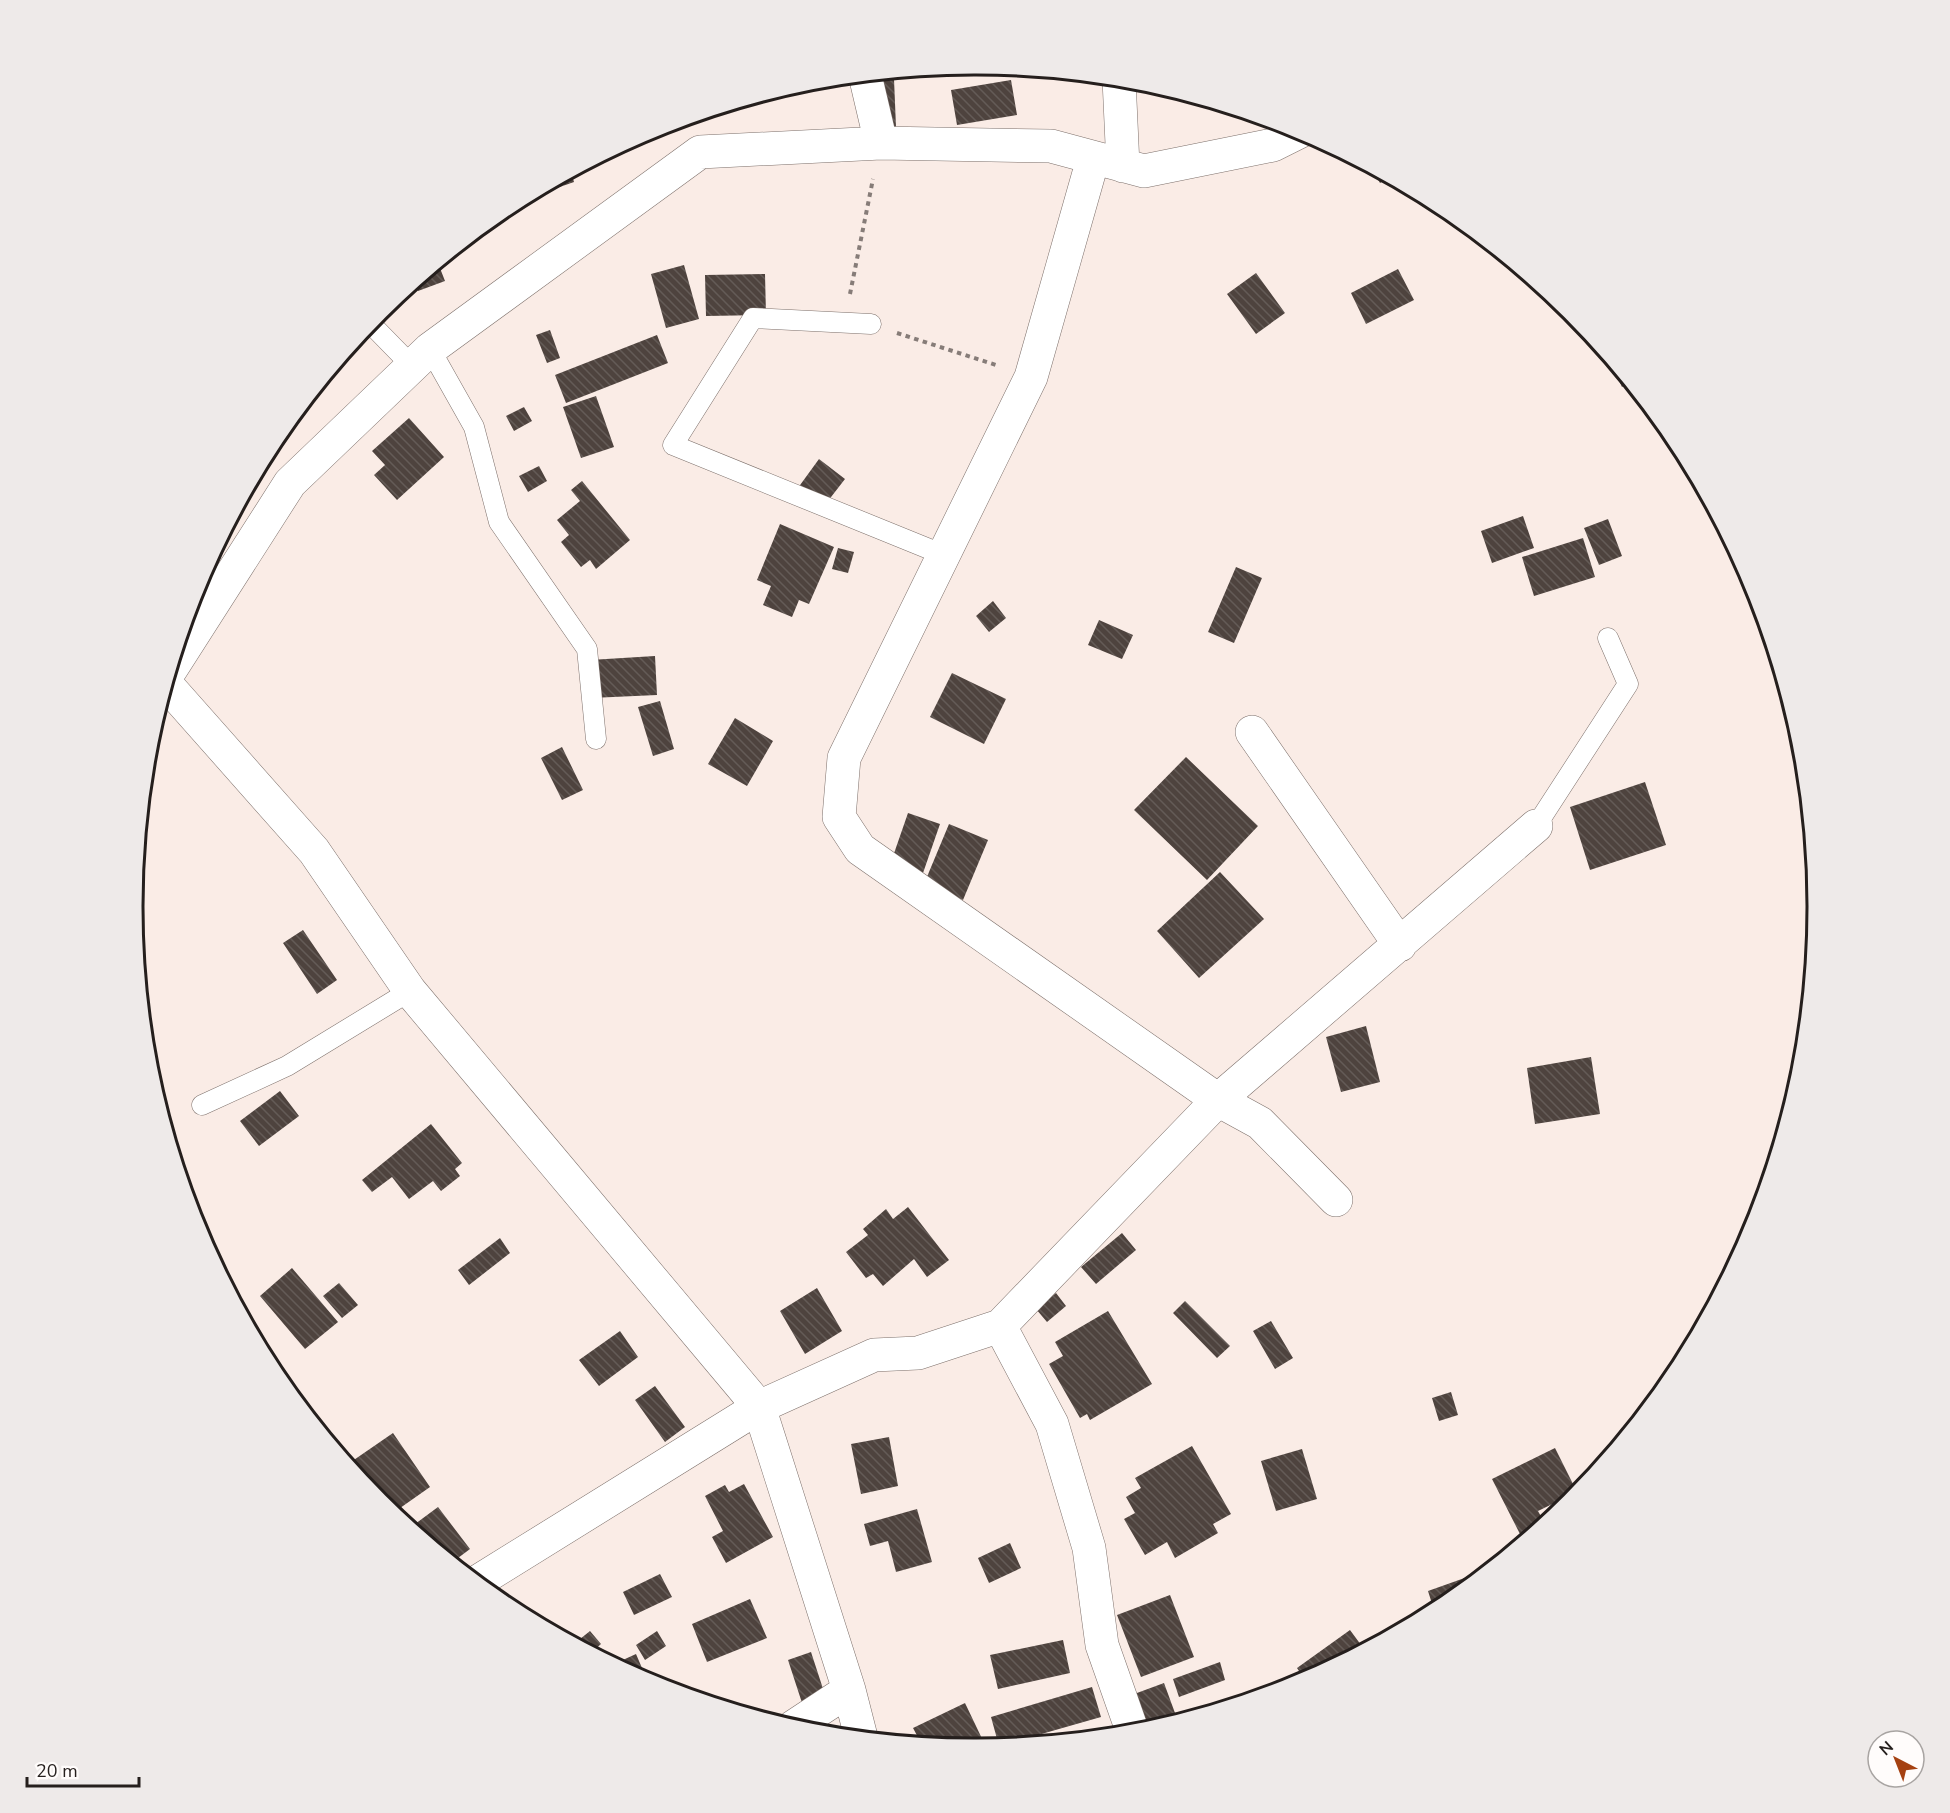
<svg xmlns="http://www.w3.org/2000/svg" width="1950" height="1813" font-family="'Nunito Sans',sans-serif">
<style>
.building{fill:url(#building-back-hatch)}
.lines{fill:none;stroke-linecap:round;stroke-linejoin:round}
.lane-casing{stroke:#7d706b;stroke-width:21}
.street-casing{stroke:#7d706b;stroke-width:34}
.path{stroke:#867c78;stroke-width:4;stroke-dasharray:4.5 4.5;stroke-linecap:butt}
.lane{stroke:#fff;stroke-width:20}
.street{stroke:#fff;stroke-width:33}
.rim{fill:none;stroke:#251f1d;stroke-width:3}
</style>
<defs>
<pattern id="building-back-hatch" width="6" height="6" patternUnits="userSpaceOnUse" patternTransform="scale(1.5)"><rect width="6" height="6" fill="#4e433e"/><path d="M-1 5l2 2M0 0l6 6M5-1l2 2" fill="none" stroke="#645b57"/></pattern>
</defs>
<rect width="100%" height="100%" fill="#faece6"/>
<path class="building" d="M894,79L896,127H868L866,81Z
M1011,80L1017,115L957,125L951,90Z
M675,122L677,130L637,138L653,128Z
M1372,169L1386,176L1389,178L1380,183Z
M571,172L574,182L554,189L552,183Z
M438,263L445,281L418,291L415,282Z
M684,265L699,319L666,328L651,274Z
M1398,269L1414,300L1366,324L1351,293Z
M1256,273L1285,313L1256,334L1227,294Z
M765,274L766,315L706,316L705,275Z
M550,330L560,358L547,363L536,335Z
M657,335L668,363L566,403L555,375Z
M1608,357L1629,383L1622,387Z
M596,396L614,447L581,458L563,407Z
M524,407L532,421L514,431L506,416Z
M409,418L444,457L397,500L374,475L385,465L372,451Z
M819,459L845,479L821,510L795,492Z
M539,466L547,481L528,492L519,476Z
M582,481L630,540L596,569L590,560L581,567L561,542L569,535L557,520L580,501L571,490Z
M1523,516L1534,548L1492,563L1481,531Z
M1608,519L1622,556L1599,565L1584,528Z
M780,524L834,547L809,604L799,600L792,617L763,605L771,586L757,580Z
M1583,538L1595,577L1534,596L1522,557Z
M838,548L854,552L848,573L832,569Z
M1236,567L1262,578L1234,643L1208,632Z
M993,601L1006,618L989,632L976,616Z
M1099,620L1133,635L1122,659L1088,645Z
M655,656L657,695L591,698L590,660Z
M952,673L1006,699L984,744L930,717Z
M660,701L674,749L653,756L638,707Z
M735,718L773,741L747,786L708,764Z
M562,747L583,790L562,800L541,758Z
M1186,757L1258,826L1207,880L1134,810Z
M1645,782L1666,845L1590,870L1570,807Z
M908,813L940,824L923,873L891,862Z
M949,824L988,840L963,900L924,884Z
M1220,872L1264,919L1199,978L1157,931Z
M303,930L337,980L317,994L283,943Z
M1366,1026L1380,1082L1341,1092L1326,1037Z
M1591,1057L1600,1114L1535,1124L1527,1068Z
M280,1091L299,1116L259,1146L240,1121Z
M431,1124L462,1163L455,1169L460,1176L441,1191L433,1181L409,1199L392,1177L372,1192L362,1180Z
M908,1207L949,1260L927,1277L914,1259L883,1286L873,1274L866,1278L846,1252L868,1235L863,1229L886,1209L893,1219Z
M1122,1233L1136,1250L1096,1284L1081,1267Z
M500,1238L510,1253L469,1285L458,1270Z
M292,1268L338,1322L305,1349L260,1296Z
M339,1283L358,1305L342,1318L323,1296Z
M817,1288L842,1331L805,1354L780,1311Z
M1056,1293L1066,1306L1047,1322L1036,1309Z
M1185,1301L1230,1346L1217,1358L1173,1313Z
M1108,1311L1152,1384L1090,1420L1087,1414L1080,1418L1049,1364L1063,1356L1055,1342Z
M1271,1321L1293,1358L1275,1369L1253,1331Z
M620,1331L638,1357L599,1386L579,1360Z
M655,1386L685,1427L665,1442L635,1400Z
M1451,1392L1458,1415L1439,1421L1432,1398Z
M393,1433L430,1487L393,1513L379,1502L348,1464Z
M889,1437L898,1486L861,1494L851,1444Z
M1192,1446L1231,1514L1213,1524L1218,1533L1175,1558L1167,1542L1145,1555L1124,1519L1135,1513L1126,1497L1141,1488L1135,1478Z
M1555,1448L1577,1492L1538,1511L1544,1522L1520,1534L1492,1479Z
M1302,1449L1317,1499L1276,1511L1261,1461Z
M744,1484L773,1537L726,1563L712,1537L723,1531L705,1496L725,1485L729,1492Z
M438,1507L470,1549L454,1561L446,1551L442,1553L411,1527Z
M917,1509L932,1562L896,1572L888,1541L870,1546L864,1524Z
M1010,1543L1021,1568L989,1583L978,1558Z
M660,1574L672,1597L634,1615L623,1592Z
M1473,1575L1475,1580L1443,1607L1434,1610L1428,1591Z
M1170,1595L1194,1657L1141,1677L1117,1615Z
M750,1599L767,1638L707,1662L692,1624Z
M1350,1630L1364,1649L1305,1680L1297,1668Z
M590,1631L601,1644L592,1652L575,1643Z
M657,1631L666,1646L645,1660L636,1645Z
M1063,1640L1070,1673L998,1689L990,1655Z
M811,1652L827,1701L804,1709L788,1660Z
M636,1654L648,1682L614,1664Z
M1220,1662L1225,1680L1179,1697L1173,1679Z
M1164,1683L1175,1713L1129,1730L1118,1700Z
M1092,1687L1101,1717L999,1746L991,1717Z
M965,1703L986,1747L921,1743L913,1728Z"/>
<g class="lines">
<g class="lane-casing">
<path id="lane" d="M370,323L412,366
M871,324L753,318L673,445L944,555
M430,349L474,427L499,522L587,649L596,739
M1536,826L1628,684L1608,638
M202,1105L287,1066L410,991"/>
</g>
<g class="street-casing">
<path id="street" d="M865,75L881,143
M1119,79L1123,166
M1093,159L1031,377L844,758L839,817L860,849L1218,1100L1260,1123L1336,1200
M171,669L290,483L430,349L700,152L881,143L1051,146L1144,171L1273,145L1301,131
M167,685L314,851L410,991L759,1407L849,1690L861,1737
M1252,732L1400,945
M1000,1326L1052,1424L1089,1548L1102,1645L1133,1733
M477,1582L759,1407L874,1355L918,1353L1000,1326L1218,1100L1536,826
M793,1727L849,1690"/>
</g>
<path class="path" d="M850,294L873,179
M897,333L996,365"/>
<use href="#lane" class="lane"/>
<use href="#street" class="street"/>
</g>
<path d="M0 0H1950V1813H0ZM974 75H976A831 831 0 0 1 1807 906V907A831 831 0 0 1 976 1738H974A831 831 0 0 1 143 907V906A831 831 0 0 1 974 75Z" fill="#eeeae9" fill-rule="evenodd"/>
<path class="rim" d="M974 75H976A831 831 0 0 1 1807 906V907A831 831 0 0 1 976 1738H974A831 831 0 0 1 143 907V906A831 831 0 0 1 974 75Z"/>
<g transform="translate(1896 1759) rotate(318)"><circle r="28" fill="#fffcfb" stroke="#a8a4a2" stroke-width="1.5"/>
<path d="M0-4.5L10 22L0 15L-10 22Z" fill="#a54111"/>
<text y="-9" font-size="16" font-weight="bold" text-anchor="middle" fill="#251f1d">N</text>
</g>
<path d="M27 1777v9h112v-9" fill="none" stroke="#251f1d" stroke-width="3"/>
<text x="36" y="1777" font-size="18" fill="#251f1d" stroke="#fffcfb" stroke-width="4.5" paint-order="stroke">20 m</text>
</svg>
